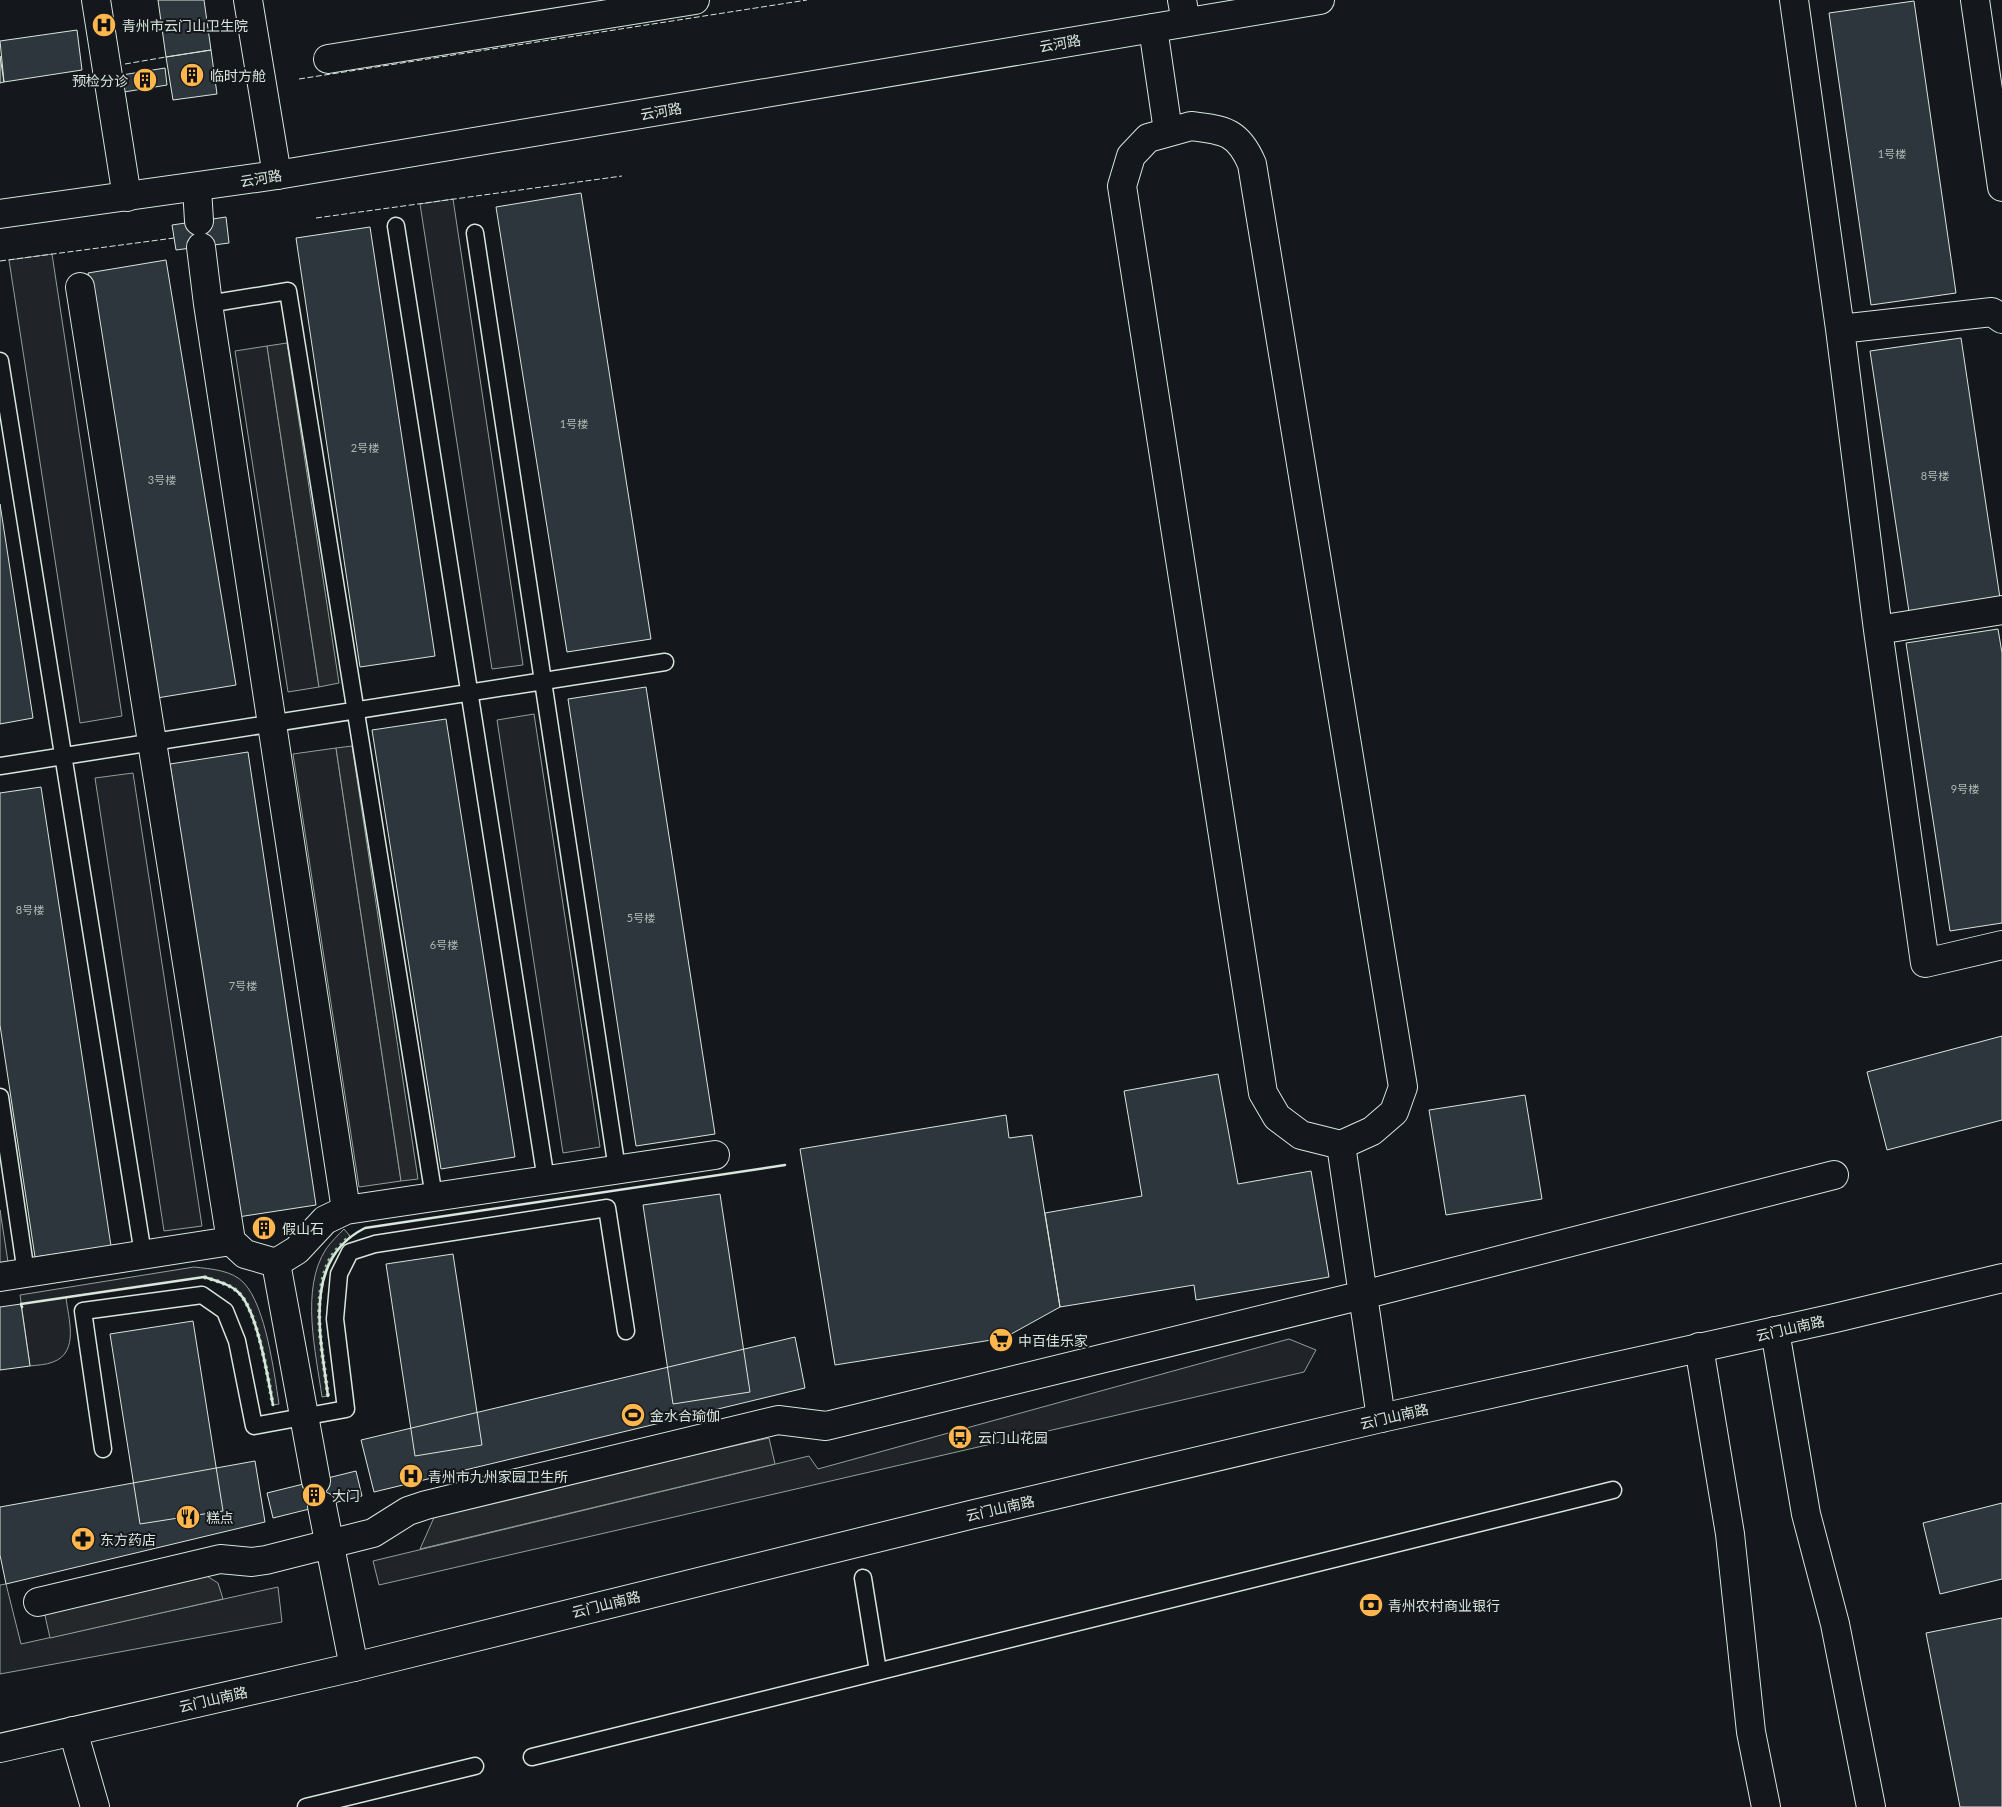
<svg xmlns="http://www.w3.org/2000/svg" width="2002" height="1807" font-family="Lato,'Noto Sans SC',sans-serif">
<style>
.green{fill:#202428;stroke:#939e99}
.parking{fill:#24282b;stroke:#939e99}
.building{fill:#2c363c;stroke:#d8e6dc}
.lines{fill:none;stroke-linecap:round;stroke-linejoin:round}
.lane-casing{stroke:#d8e6dc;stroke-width:19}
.street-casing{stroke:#d8e6dc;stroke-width:30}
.secondary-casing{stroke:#d8e6dc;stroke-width:30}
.lane{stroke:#14181c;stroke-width:16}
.street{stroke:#14181c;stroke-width:28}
.secondary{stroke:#14181c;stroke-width:28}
.hedge{stroke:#8ac095;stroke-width:4;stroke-dasharray:2.5 4;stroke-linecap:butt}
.fence{stroke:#d8e6dc;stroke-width:1;stroke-dasharray:6 2.5;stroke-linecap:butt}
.wall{stroke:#d8e6dc;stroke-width:2.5}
.labels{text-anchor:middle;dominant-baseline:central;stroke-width:4;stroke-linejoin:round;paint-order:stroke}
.number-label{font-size:11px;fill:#adbab4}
.poi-label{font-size:14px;fill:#d8e6dc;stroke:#14181c;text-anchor:start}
.street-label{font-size:14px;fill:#d8e6dc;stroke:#14181c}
</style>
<rect width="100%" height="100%" fill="#14181c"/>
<path class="green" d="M453,199L523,665L492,669L420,204Z
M52,254L122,716L80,723L9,260Z
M267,346L319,687L288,692L235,351Z
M534,714L600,1147L563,1153L497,720Z
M336,748L401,1181L359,1187L293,754Z
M133,773L202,1226L164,1231L95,778Z
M0,1210L8,1262L0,1263Z
M344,1229L350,1236C342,1244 333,1252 328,1263C311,1304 323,1353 328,1396L322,1397C316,1353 300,1289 326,1249C331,1242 338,1235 344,1229Z
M194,1267C211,1269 232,1270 244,1283C266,1307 274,1372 279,1404L273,1405C268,1379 258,1311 239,1293C230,1284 216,1281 204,1277L66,1297C68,1318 80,1352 53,1362C46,1365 37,1365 30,1366L20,1295Z
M1289,1339L1316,1350L1304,1372L379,1585L373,1561L809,1456L818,1469Z
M6,1584L21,1644L278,1587L282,1622L0,1674V1585Z"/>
<path class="parking" d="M287,343L339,683L319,687L267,346Z
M352,746L418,1179L401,1181L336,748Z
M769,1438L775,1464L420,1549L436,1513Z
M202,1573L218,1583L223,1599L50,1638L44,1611Z"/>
<path class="building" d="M158,0H204L211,50L166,57Z
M1914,1L1956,293L1871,305L1829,13Z
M77,30L82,70L4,82L0,41Z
M211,50L217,94L173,100L166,57Z
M0,56L4,82L0,83Z
M165,68L167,85L124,92L122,75Z
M581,193L651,639L567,652L496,207Z
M226,217L229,243L176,250L172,225Z
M370,227L435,656L360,667L296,238Z
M166,260L236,685L157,698L88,273Z
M1961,338L2000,598L1909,612L1870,351Z
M0,504L33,718L0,724Z
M1998,629L2002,653V923L1950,931L1906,643Z
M646,687L715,1134L636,1146L568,699Z
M446,719L515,1157L441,1169L372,730Z
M248,752L316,1205L238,1217L170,764Z
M41,787L111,1246L35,1257L0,1025V793Z
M2002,1036V1120L1887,1150L1867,1072Z
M1218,1074L1238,1184L1311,1171L1329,1277L1196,1300L1194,1285L1060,1307L1045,1213L1142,1196L1124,1091Z
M1525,1095L1542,1199L1446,1215L1429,1110Z
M1006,1115L1009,1138L1032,1135L1060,1307L1004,1338L835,1365L800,1149Z
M720,1194L750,1392L673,1404L643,1205Z
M272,1219L265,1234L255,1223Z
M453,1254L482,1445L415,1456L386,1264Z
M21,1304L30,1366L0,1370V1307Z
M193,1321L223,1511L140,1524L110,1334Z
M795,1337L805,1388L374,1492L361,1440Z
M255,1461L265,1522L6,1584L0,1555V1507Z
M356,1471L362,1496L273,1518L267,1493Z
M2002,1503V1579L1940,1594L1923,1523Z
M2002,1618V1807H1960L1926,1633Z"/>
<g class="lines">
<g class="lane-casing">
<path id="lane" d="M396,226L546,1180
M475,233L617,1169
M208,304L288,291L434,1197
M0,361L143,1254
M0,766L665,662
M0,1097L26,1273
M103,1449L83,1311L202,1295L225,1311L237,1341L254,1426L346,1409L335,1319L339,1274L350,1252L375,1244L607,1208L626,1331
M863,1578L878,1671
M532,1757L1613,1490
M306,1807L475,1766"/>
</g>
<g class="street-casing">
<path id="street" d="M96,0L127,197
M248,0L277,175
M1182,0L1186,22
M1794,0L1840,329
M1975,0L2002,187
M1153,28L1168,131
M328,59L695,0
M1191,126C1224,130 1238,131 1252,164L1403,1087L1394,1112L1372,1131L1341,1145L1301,1135L1277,1117L1263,1093L1122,186L1131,156L1148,138Z
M197,188L199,221
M201,247L208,304L346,1210
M80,287L231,1241
M2002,319L1992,312L1840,329L1878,630L1925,963L2002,945
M1878,630L2002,610
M1341,1145L1381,1418
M276,1263L297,1250L325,1220L346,1210L715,1155
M276,1263L316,1481
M0,1277L231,1241L245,1254L276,1263
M1775,1331L1806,1514L1835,1624L1871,1807
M1699,1347L1730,1534L1751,1732L1766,1807
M322,1506L354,1667
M38,1602L220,1559L252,1562L266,1560L373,1533L408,1511L426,1505L778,1420L826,1426L1363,1295L1834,1175
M73,1731L95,1807"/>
</g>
<g class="secondary-casing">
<path id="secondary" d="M0,214L277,175L1320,0
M0,1748L354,1667L970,1515L1381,1418L1835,1318L2002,1278"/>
</g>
<use href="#lane" class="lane"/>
<use href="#street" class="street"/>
<use href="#secondary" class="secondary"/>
<path class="hedge" d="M204,1277C216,1281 230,1284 239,1293C258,1312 268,1379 273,1405
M328,1396C323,1353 311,1304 328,1263C333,1252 342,1244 350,1236"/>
<path class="fence" d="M125,64L166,57
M299,79L807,0
M316,218L622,176
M0,261L174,238"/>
<path class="wall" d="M22,1307L21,1304L204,1277C216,1281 230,1284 239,1293C258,1312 268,1379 273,1405
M328,1396C321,1339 301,1260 365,1228L785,1165"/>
</g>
<defs>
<g id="hospital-disc" transform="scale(1.25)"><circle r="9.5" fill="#ffb74d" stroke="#14181c"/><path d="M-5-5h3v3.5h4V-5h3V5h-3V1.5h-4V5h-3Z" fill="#111"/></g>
<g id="building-disc" transform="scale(1.25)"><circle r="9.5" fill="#ffb74d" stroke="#14181c"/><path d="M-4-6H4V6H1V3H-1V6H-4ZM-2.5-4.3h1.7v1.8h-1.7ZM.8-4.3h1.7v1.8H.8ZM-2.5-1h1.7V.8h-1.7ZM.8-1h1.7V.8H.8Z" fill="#111"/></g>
<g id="supermarket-disc" transform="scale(1.25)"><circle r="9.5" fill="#ffb74d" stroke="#14181c"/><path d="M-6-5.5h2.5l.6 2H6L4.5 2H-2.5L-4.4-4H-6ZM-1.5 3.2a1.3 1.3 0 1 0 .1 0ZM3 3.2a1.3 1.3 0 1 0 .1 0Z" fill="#111"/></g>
<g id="stadium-disc" transform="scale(1.25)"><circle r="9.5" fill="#ffb74d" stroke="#14181c"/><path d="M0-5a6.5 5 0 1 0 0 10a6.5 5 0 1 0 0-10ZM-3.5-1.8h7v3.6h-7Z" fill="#111"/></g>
<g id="bus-disc" transform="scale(1.25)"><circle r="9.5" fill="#ffb74d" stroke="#14181c"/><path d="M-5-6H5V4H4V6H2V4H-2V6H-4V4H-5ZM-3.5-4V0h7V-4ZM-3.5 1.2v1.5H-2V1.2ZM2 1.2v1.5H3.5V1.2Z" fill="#111"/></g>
<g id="restaurant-disc" transform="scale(1.25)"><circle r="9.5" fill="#ffb74d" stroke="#14181c"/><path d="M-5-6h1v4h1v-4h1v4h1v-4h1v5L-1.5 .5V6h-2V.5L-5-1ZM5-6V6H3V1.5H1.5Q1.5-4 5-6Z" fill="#111"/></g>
<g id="pharmacy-disc" transform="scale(1.25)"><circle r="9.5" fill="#ffb74d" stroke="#14181c"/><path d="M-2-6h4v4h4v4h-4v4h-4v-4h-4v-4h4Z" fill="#111"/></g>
<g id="bank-disc" transform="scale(1.25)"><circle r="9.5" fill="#ffb74d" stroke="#14181c"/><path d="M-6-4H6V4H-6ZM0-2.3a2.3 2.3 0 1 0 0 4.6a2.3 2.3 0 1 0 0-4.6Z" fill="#111"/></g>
</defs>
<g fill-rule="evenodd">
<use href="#hospital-disc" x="104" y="25"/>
<use href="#building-disc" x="192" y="75"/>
<use href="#building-disc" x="145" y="80"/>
<use href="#building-disc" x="264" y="1228"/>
<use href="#supermarket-disc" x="1001" y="1340"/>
<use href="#stadium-disc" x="633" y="1415"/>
<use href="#bus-disc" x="960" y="1437"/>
<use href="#hospital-disc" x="411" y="1476"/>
<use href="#building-disc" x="314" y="1495"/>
<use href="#restaurant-disc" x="188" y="1517"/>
<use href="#pharmacy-disc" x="83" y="1539"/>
<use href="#bank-disc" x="1371" y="1605"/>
</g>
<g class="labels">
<g class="number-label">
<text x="1892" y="153">1号楼</text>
<text x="574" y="423">1号楼</text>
<text x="365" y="447">2号楼</text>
<text x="1935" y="475">8号楼</text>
<text x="162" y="479">3号楼</text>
<text x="1965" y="788">9号楼</text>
<text x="30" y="909">8号楼</text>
<text x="641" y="917">5号楼</text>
<text x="444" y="944">6号楼</text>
<text x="243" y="985">7号楼</text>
</g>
<g class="poi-label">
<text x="122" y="25">青州市云门山卫生院</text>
<text x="210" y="75">临时方舱</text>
<text x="128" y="80" text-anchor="end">预检分诊</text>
<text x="282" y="1228">假山石</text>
<text x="1018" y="1340">中百佳乐家</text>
<text x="650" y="1415">金水合瑜伽</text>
<text x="978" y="1437">云门山花园</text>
<text x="428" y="1476">青州市九州家园卫生所</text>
<text x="332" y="1495">大门</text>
<text x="206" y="1517">糕点</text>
<text x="100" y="1539">东方药店</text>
<text x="1388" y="1605">青州农村商业银行</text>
</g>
<g class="street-label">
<text transform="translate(1060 43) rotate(-10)">云河路</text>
<text transform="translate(661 111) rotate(-10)">云河路</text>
<text transform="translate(261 178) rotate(-9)">云河路</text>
<text transform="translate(1790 1328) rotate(-13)">云门山南路</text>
<text transform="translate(1394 1416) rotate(-13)">云门山南路</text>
<text transform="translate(1000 1508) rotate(-13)">云门山南路</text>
<text transform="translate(606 1604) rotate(-14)">云门山南路</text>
<text transform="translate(213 1699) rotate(-13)">云门山南路</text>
</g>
</g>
</svg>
